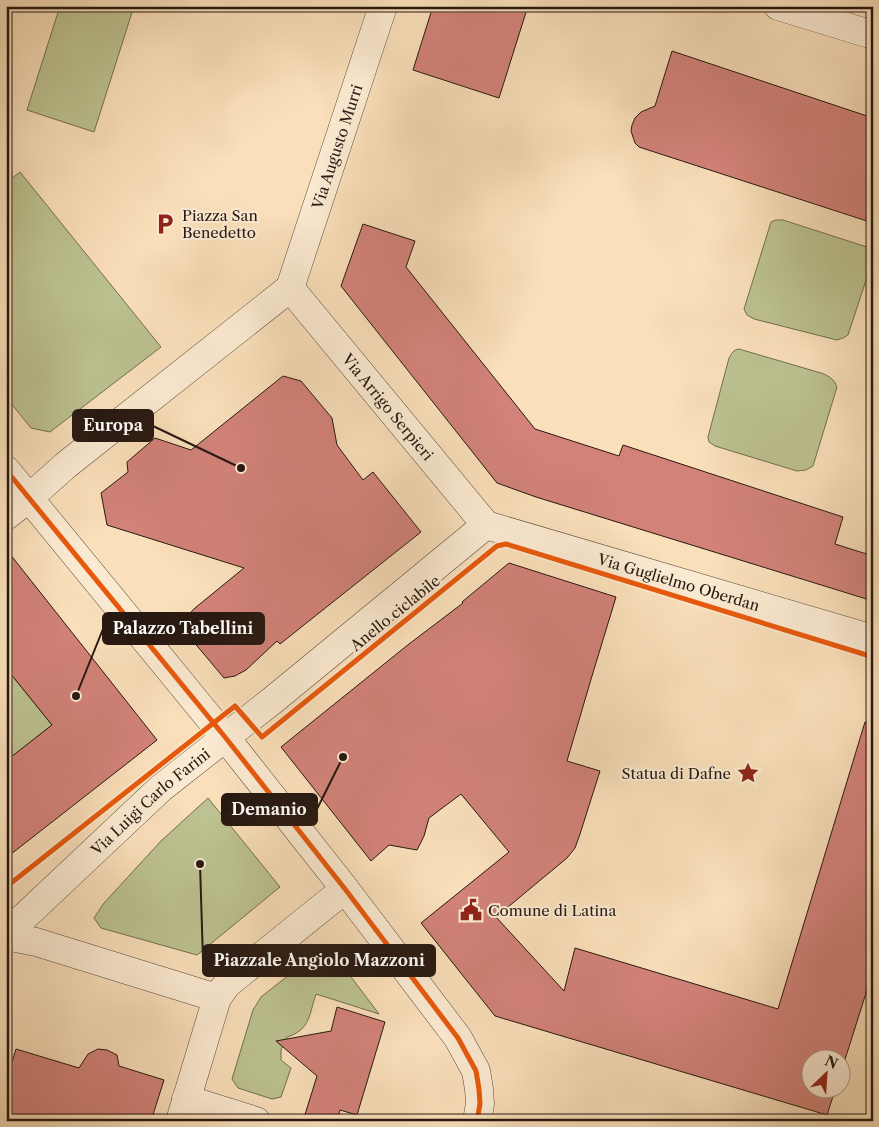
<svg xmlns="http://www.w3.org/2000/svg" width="879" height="1127" font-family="'Libre Caslon Text',serif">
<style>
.green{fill:#bcc290;stroke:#726d50}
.building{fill:#d28279;stroke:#271811}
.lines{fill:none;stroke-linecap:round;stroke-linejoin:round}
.minor-casing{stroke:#5c4a3b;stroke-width:29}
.minor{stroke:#fbead2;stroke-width:28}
.cycleway-casing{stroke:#fbead2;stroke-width:8}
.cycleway{stroke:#e8590c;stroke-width:5}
.labels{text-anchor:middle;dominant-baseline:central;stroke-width:4;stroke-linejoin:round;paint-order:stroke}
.street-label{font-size:15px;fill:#271811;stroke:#fbead2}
.poi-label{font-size:15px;fill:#271811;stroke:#fbead2;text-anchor:start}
.leader{fill:none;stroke:#271811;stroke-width:2}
.callout-dot{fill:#271811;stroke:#fbead2;stroke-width:2}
.callout{fill:#271811;stroke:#271811;stroke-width:2}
.callout-label{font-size:16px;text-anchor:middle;font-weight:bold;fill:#fff}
</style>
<rect width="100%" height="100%" fill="#f9dfba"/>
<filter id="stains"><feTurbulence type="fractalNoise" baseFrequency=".004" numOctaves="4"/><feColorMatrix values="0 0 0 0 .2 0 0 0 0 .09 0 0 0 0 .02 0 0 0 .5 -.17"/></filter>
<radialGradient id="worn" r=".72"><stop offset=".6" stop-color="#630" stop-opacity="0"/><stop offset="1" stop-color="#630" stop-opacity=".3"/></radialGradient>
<path class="green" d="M60,6H134L94,132L27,110Z
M20,172L161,347L50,432L31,428L6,397V183Z
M776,220H783L870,248L873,252V259L848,335L843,338L837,340L754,319L747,315L744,309L771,222Z
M739,349L821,373C829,376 834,379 837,387L813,466L806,470L797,471L715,446L709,442L708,437L729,358C732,353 733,350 739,349Z
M6,668L52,725L6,761Z
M208,798L280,887L197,955L101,928L94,918L104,903L161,841Z
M327,945L379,1014L316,994C309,1015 310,1030 287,1037L281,1050V1060L291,1068L281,1097L272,1099L238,1088L232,1079L253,1010L261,997Z"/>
<path class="building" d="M433,6H528L499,98L413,70Z
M672,51L873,118V223L639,147L635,143L631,131L632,125L635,118L641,112L655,106Z
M363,224L415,241L406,267L535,429L619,456L623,445L843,517L835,544L873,556V601L536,497L497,483L341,286Z
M283,376L301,381L332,418L337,445L363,480L373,472L421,532L280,644L277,641L246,670L235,676L224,678L182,628L186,617L195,608L244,568L107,525L101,493L128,472L127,462L155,438L191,450Z
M6,549L157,740L6,858V761L52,725L6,668Z
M509,563L616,597L592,676L567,761L600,771L580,834L575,848L567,858L496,917L564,991L575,948L778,1009L865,722L873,723V971L842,1069V1060H812V1090H835L827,1115L495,1016L421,923L509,852L461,794L429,818L424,836L417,850L389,845L371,861L281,747L409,644L463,603L462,602Z
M337,1007L385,1022L357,1115L340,1110L337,1121H303L317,1076L276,1041L331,1031Z
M16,1049L79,1068L88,1054L98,1049L107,1050L117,1055L119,1066L164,1080L151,1121H6V1082Z"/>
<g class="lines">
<g class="minor-casing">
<g id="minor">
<path d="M778,6L873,35"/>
<path id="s1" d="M290,288L486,525"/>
<path id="s2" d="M290,288L383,6"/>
<path d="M6,470L225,737L345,889L458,1038L476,1071L479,1089L480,1104L477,1121"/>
<path d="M6,516L29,498L66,465L290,288"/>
<path id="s3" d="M486,525L873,639"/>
<path id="s4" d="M6,934L161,788L273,700L486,525"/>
<path d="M6,936L36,942L217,998"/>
<path d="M186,1099L256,1121"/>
<path d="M180,1121L217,998L227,984L345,889"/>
</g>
</g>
<use href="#minor" class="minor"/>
<g class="cycleway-casing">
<path id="cycleway" d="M6,470L225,737L345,889L458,1038L476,1071L479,1089L480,1104L477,1121
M6,887L235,706L262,737L497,546L506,544L873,657"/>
</g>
<use href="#cycleway" class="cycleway"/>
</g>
<defs>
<g id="parking-bare" transform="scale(1.725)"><path d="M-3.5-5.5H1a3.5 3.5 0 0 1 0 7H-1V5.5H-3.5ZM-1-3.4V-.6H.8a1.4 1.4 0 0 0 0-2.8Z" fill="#8f2418" stroke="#fbead2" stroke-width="2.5" paint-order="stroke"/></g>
<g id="sight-bare" transform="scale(1.725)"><path d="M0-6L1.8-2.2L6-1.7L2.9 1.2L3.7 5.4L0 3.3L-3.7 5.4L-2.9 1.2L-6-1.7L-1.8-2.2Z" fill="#8f2418" stroke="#fbead2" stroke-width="2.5" paint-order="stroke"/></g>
<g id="civic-bare" transform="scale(1.725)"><path d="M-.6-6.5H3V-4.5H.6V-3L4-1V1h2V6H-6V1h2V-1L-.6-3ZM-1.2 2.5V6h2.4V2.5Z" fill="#8f2418" stroke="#fbead2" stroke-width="2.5" paint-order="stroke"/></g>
</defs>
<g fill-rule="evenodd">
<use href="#parking-bare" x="165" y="224"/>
<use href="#sight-bare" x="748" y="773"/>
<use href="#civic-bare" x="471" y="910"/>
</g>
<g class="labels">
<g class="street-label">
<text stroke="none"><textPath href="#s2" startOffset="149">Via Augusto Murri</textPath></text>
<text stroke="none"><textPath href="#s1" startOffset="154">Via Arrigo Serpieri</textPath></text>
<text stroke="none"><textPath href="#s3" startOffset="201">Via Guglielmo Oberdan</textPath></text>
<text transform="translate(395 613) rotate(-39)">Anello ciclabile</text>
<text stroke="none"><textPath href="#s4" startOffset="196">Via Luigi Carlo Farini</textPath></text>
</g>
<g class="poi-label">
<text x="182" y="215">Piazza San<tspan x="182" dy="17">Benedetto</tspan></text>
<text x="731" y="773" text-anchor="end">Statua di Dafne</text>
<text x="488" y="910">Comune di Latina</text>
</g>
</g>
<path class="leader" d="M241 468L153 426M76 696L103 629M343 757L317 809M200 864L203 960"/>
<g class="callout-dot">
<circle cx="241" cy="468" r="5"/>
<circle cx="76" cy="696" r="5"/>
<circle cx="343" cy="757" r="5"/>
<circle cx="200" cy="864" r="5"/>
</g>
<g class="callout">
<rect x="73" y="410" width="80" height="31" rx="5"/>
<rect x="103" y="613" width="161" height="31" rx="5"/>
<rect x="222" y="794" width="95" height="31" rx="5"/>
<rect x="203" y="945" width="232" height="31" rx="5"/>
</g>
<g class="callout-label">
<text x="113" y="431">Europa</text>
<text x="183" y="634">Palazzo Tabellini</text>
<text x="269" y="815">Demanio</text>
<text x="319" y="966">Piazzale Angiolo Mazzoni</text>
</g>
<rect width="879" height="1127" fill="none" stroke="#f9dfba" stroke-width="25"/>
<rect x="8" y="8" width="864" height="1112" fill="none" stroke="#271811" stroke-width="2.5"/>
<rect x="12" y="12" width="854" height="1102" fill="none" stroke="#271811"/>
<g transform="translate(826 1074) rotate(25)"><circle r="24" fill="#fbead2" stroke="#a69685"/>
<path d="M0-4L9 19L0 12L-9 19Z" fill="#8f2418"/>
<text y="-8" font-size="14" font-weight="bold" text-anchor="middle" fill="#271811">N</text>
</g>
<rect width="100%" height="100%" filter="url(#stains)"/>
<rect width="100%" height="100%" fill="url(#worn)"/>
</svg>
